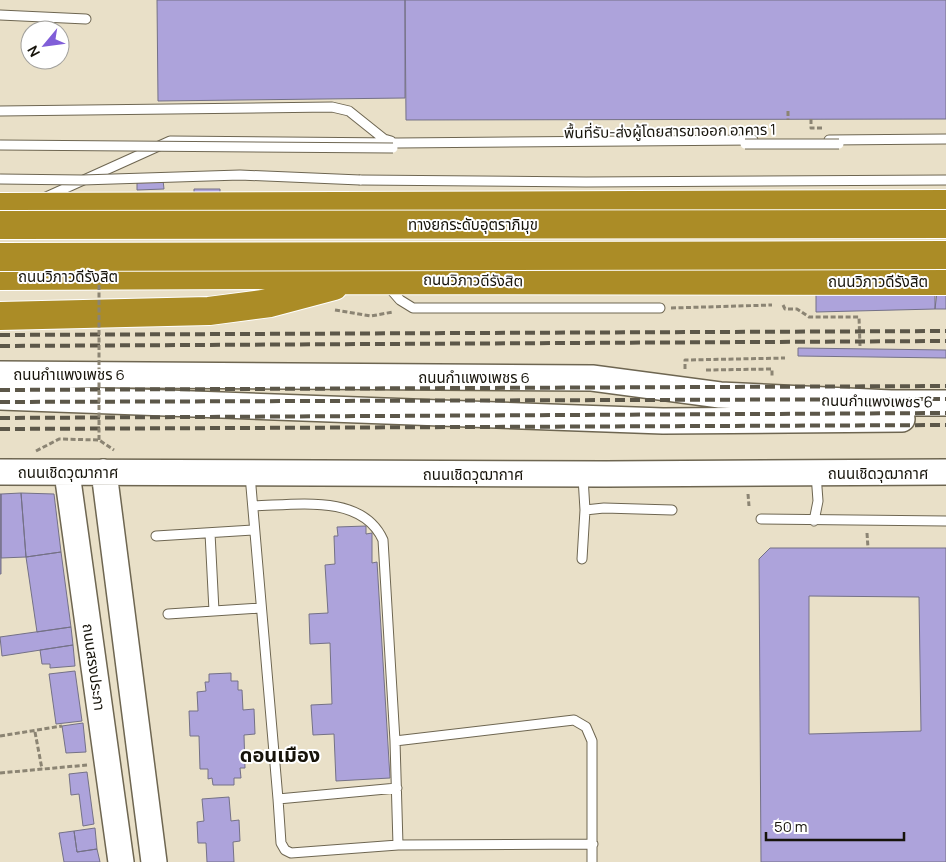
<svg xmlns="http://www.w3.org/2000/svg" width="946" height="862" font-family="Manrope,'Noto Sans Thai',sans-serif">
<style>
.building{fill:#ada3db;stroke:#747186;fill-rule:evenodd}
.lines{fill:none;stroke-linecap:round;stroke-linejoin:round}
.lane-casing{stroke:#6e6651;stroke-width:11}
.secondary-casing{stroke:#6e6651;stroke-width:28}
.highway-casing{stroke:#fff;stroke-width:30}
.path{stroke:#8b8473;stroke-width:3;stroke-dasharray:5 2.5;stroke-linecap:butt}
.lane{stroke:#fff;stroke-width:9}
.secondary{stroke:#fff;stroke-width:25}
.highway{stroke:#ab8c26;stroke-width:28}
.rail{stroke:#5c5749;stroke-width:4;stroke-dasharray:10 5;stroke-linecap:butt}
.lane-bridge-casing{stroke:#6e6651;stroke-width:11;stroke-linecap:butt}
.highway-bridge-casing{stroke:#fff;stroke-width:30;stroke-linecap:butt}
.path-bridge{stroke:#8b8473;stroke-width:3;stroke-dasharray:5 2.5;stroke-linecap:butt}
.lane-bridge{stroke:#fff;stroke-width:9}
.highway-bridge{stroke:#ab8c26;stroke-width:28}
.labels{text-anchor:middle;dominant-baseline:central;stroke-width:4;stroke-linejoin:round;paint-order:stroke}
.street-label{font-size:15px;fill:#16130a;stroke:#fff}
.district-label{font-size:20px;font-weight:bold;fill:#16130a;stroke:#fff}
</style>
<rect width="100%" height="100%" fill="#e9e0c8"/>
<path class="building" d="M157,0H405V98L158,101Z
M405,0H946V119L406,120Z
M137,180H163L164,189L137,190Z
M194,189H220V195H194Z
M816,290L937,292L935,309L816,312Z
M935,295H946V309H935Z
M798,348L946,350V358L798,356Z
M21,493L54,494L61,552L26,557Z
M21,493L26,557L1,558V494Z
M0,494H1V574H0Z
M366,526V534L372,533V563L377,562L390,778L336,781L334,734L313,735L311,705L332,704L330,643L310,644L309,614L328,613L325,565L335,564L334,536H338L337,527Z
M770,548H946V862H761L759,559ZM809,596L919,597L921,731L809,734Z
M61,552L71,627L37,632L26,557Z
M71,627L73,645L2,656L0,637Z
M73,645L75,666L50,668V664H42L40,650Z
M75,671L82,721L56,724L49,674Z
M231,673V681H238V690H242L243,710L254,709L255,734L244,735L245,768H240L241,778H234V785H213L212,778L208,779V769H200L199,736H190L189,711H198L197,692L206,691L205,682H209V674Z
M83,723L86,752L66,753L62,726Z
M87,772L94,824L83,826L79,794L71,795L69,774Z
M229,797L231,821L239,820L240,841L233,842L234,862H207L206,843H198L197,822L204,821L202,799Z
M95,828L97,849L77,852L74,831Z
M74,831L77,852L97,849L100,862H64L59,833Z"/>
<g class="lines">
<g class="lane-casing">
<path id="lane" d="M0,15L86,19
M0,111L332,107L349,111L384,139L391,141
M829,140L946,139
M360,180L586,182L946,180
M46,197L170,141L398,143L753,140
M394,284L393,292L400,300L413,308H660
M250,475L278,799L397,788
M253,506C295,505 362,493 383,540L395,741L398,845
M585,510L604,508L672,510
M761,519L946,521
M814,521L818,501L816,474
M210,533L214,611
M156,536L253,530
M582,559L585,510L583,477
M168,614L260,608
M395,741L574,720L586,727L592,741V862
M278,799L281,843L285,850L291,853L398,845L593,844"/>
</g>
<g class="secondary-casing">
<path id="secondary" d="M0,374L592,378L720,395L891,403H946
M0,397L663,421L902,419
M0,472L606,474L946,472
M104,472L154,862
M67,473L121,862"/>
</g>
<g class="highway-casing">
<path id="highway" d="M0,207L946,204
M0,276L259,275L334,280L946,281
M0,316L209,311L270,303L334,286"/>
</g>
<path class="path" d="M788,111V120
M811,119V128H823
M783,305L785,309H797L809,317H859L860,346
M671,308L772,305
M335,310L371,316L393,312
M685,369V360L785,358
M706,370L772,369V377
M36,451L59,439L99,440L114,450
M748,494L749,506
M867,533L868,548
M35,732L42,769
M0,736L62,726
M0,773L87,765"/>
<use href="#lane" class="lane"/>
<use href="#secondary" class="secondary"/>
<use href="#highway" class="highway"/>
<path class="rail" d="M0,335L946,331
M0,346L946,341
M0,390L946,386
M0,402L946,399
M0,418L946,413
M0,429L946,425"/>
<g class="lane-bridge-casing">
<path id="lane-bridge" d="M745,144H839
M0,145L393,148
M0,179L82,180L240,175L360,180"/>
</g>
<g class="highway-bridge-casing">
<path id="highway-bridge" d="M0,225L946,224
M0,257L946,255"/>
</g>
<path class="path-bridge" d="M99,440V278"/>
<use href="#lane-bridge" class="lane-bridge"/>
<use href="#highway-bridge" class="highway-bridge"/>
</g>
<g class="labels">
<g class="street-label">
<text transform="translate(670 131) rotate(-1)">พื้นที่รับ-ส่งผู้โดยสารขาออก อาคาร 1</text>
<text x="473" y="224">ทางยกระดับอุตราภิมุข</text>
<text x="68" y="276">ถนนวิภาวดีรังสิต</text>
<text transform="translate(473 280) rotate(1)">ถนนวิภาวดีรังสิต</text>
<text x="878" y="281">ถนนวิภาวดีรังสิต</text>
<text x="69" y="374">ถนนกำแพงเพชร 6</text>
<text x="474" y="377">ถนนกำแพงเพชร 6</text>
<text transform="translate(877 401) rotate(1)">ถนนกำแพงเพชร 6</text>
<text x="68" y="472">ถนนเชิดวุฒากาศ</text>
<text x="878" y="473">ถนนเชิดวุฒากาศ</text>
<text x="473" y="474">ถนนเชิดวุฒากาศ</text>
<text transform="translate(94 667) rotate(82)">ถนนสรงประภา</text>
</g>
<g class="district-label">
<text x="280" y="754">ดอนเมือง</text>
</g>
</g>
<g transform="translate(45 45) rotate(241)"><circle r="24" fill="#ffffff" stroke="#a2a19d"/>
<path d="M0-4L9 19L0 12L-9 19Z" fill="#805ed8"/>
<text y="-8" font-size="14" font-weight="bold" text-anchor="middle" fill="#16130a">N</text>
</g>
<path d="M766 832v8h138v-8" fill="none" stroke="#16130a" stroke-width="2.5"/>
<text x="774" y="832" font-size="15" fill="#16130a" stroke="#ffffff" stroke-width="4" paint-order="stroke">50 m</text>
</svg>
